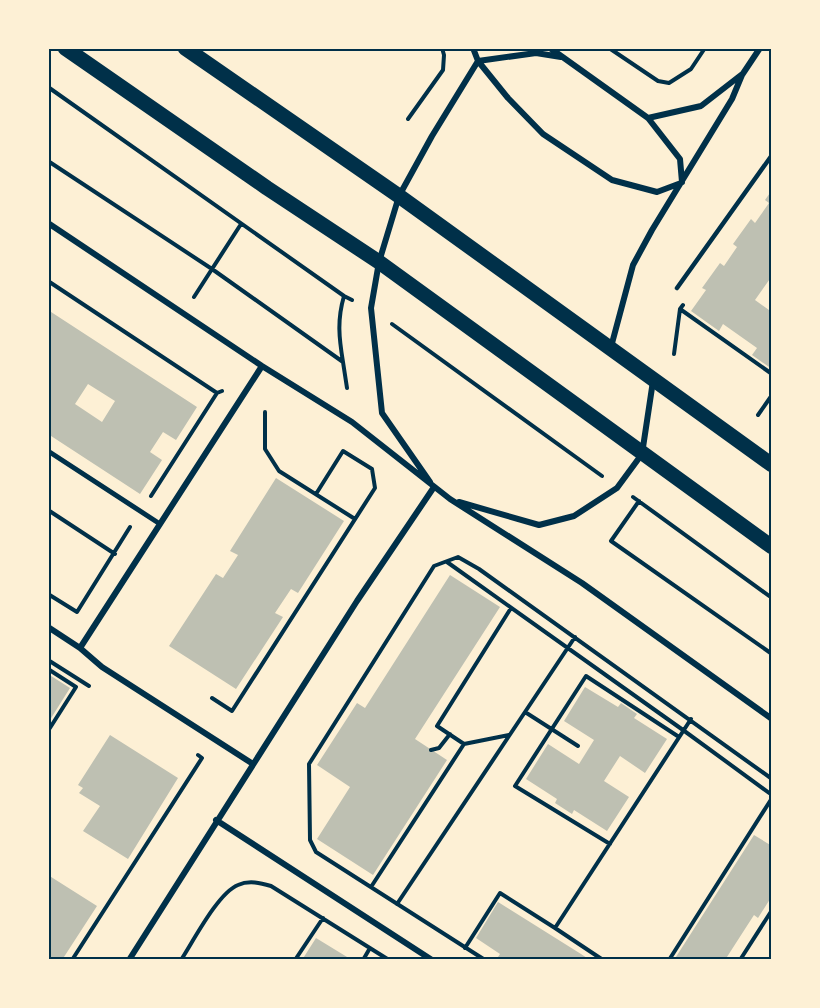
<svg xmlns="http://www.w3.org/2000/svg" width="820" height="1008" font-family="Lora,serif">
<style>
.building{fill:#bec0b2;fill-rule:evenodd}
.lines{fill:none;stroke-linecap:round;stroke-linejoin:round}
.path{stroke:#003049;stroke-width:4}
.service{stroke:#003049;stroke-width:4.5}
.pedestrian{stroke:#003049;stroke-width:5}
.minor{stroke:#003049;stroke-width:6}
.primary{stroke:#003049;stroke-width:15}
.neatline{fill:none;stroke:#003049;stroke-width:2}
</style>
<rect width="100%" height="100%" fill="#fdf0d5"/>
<path class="building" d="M772,190V276L755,300L769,310L772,306V369L752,355L757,348L723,324L719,331L691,311L706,290L702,288L720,263L724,266L737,247L733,244L751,219L755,223L769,203L765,200Z
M48,310L197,407L176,440L163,432L150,452L162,460L140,494L48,434ZM88,384L115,401L102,422L75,404Z
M276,478L344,521L298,593L291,589L275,613L283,617L236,689L169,646L216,574L223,578L238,555L230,551Z
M450,575L500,607L415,739L447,760L373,875L317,839L350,787L317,765L357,703L365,708Z
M48,674L70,688L48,723Z
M585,687L618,707L621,703L637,714L634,718L667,739L645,773L620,756L604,781L629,797L607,831L574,810L572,814L555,803L557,799L526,779L548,744L579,764L594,740L564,721Z
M110,735L178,778L128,859L83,831L100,806L79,793L83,788L78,785Z
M754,835L772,846V896L758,918L754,915L725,960H674Z
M48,875L97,906L62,960H48Z
M498,902L581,954L590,960H504L498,957L500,954L476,938Z
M316,938L352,960H302Z"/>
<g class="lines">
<path class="path" d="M609,48L658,81L669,83L691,69L705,48
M48,87L344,296L352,300
M408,119L443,70L444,55L442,48
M48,161L212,269L343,362L347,388
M48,281L217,393
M194,297L241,224
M680,309L772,374
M392,324L602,476
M674,354L680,309L683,305
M343,362C339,338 337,320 344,296
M265,412V449L279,471L355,519
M758,415L772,395
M151,496L217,393L222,391
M633,497L772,598
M639,501L611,541L772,654
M48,510L115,554
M447,562L683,730L772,795
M48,594L77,612L130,527
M48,660L89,686
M48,669L76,687L48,731
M212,698L232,711L375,488L372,469L343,451L316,494
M525,712L578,746
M509,735L464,744L437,726L511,608
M431,750L439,748L450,734
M610,844L515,786L586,676L679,737
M371,887L464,744
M397,904L575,637
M465,948L500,893L555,928
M72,960L202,758L198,755
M181,960C194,940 218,893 238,885C249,880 261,883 271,886L389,960
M295,960L323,918
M363,960L370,948
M485,960L316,852L310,840L309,764L434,566L458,557L479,569L772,779
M603,960L555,928L691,719
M669,960L772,798
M740,960L772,910"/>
<path class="service" d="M677,288L772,155"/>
<path class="pedestrian" d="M48,451L160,524"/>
<path class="minor" d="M473,48L478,61L508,98L543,134L612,180L657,192L681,183
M550,48L648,118L680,159L682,182
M478,61L536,53L561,57
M648,118L701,106L741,75
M48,223L262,366L352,422L450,499L582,583L772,719
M611,347L633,265L652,230L732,99L742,75L760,48
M430,482L382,413L371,308L379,262L399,196L432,136L478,61
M459,502L539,525L574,516L617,488L642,454L653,381
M48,627L80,648L102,667L253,764
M80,648L262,366
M216,820L432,960
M129,960L357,601L434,487"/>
<path class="primary" d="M65,48L267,188L379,262L772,547
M185,48L399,196L772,465"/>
</g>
<rect width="820" height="1008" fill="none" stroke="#fdf0d5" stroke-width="99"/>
<rect x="50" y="50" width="720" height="908" class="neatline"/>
</svg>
